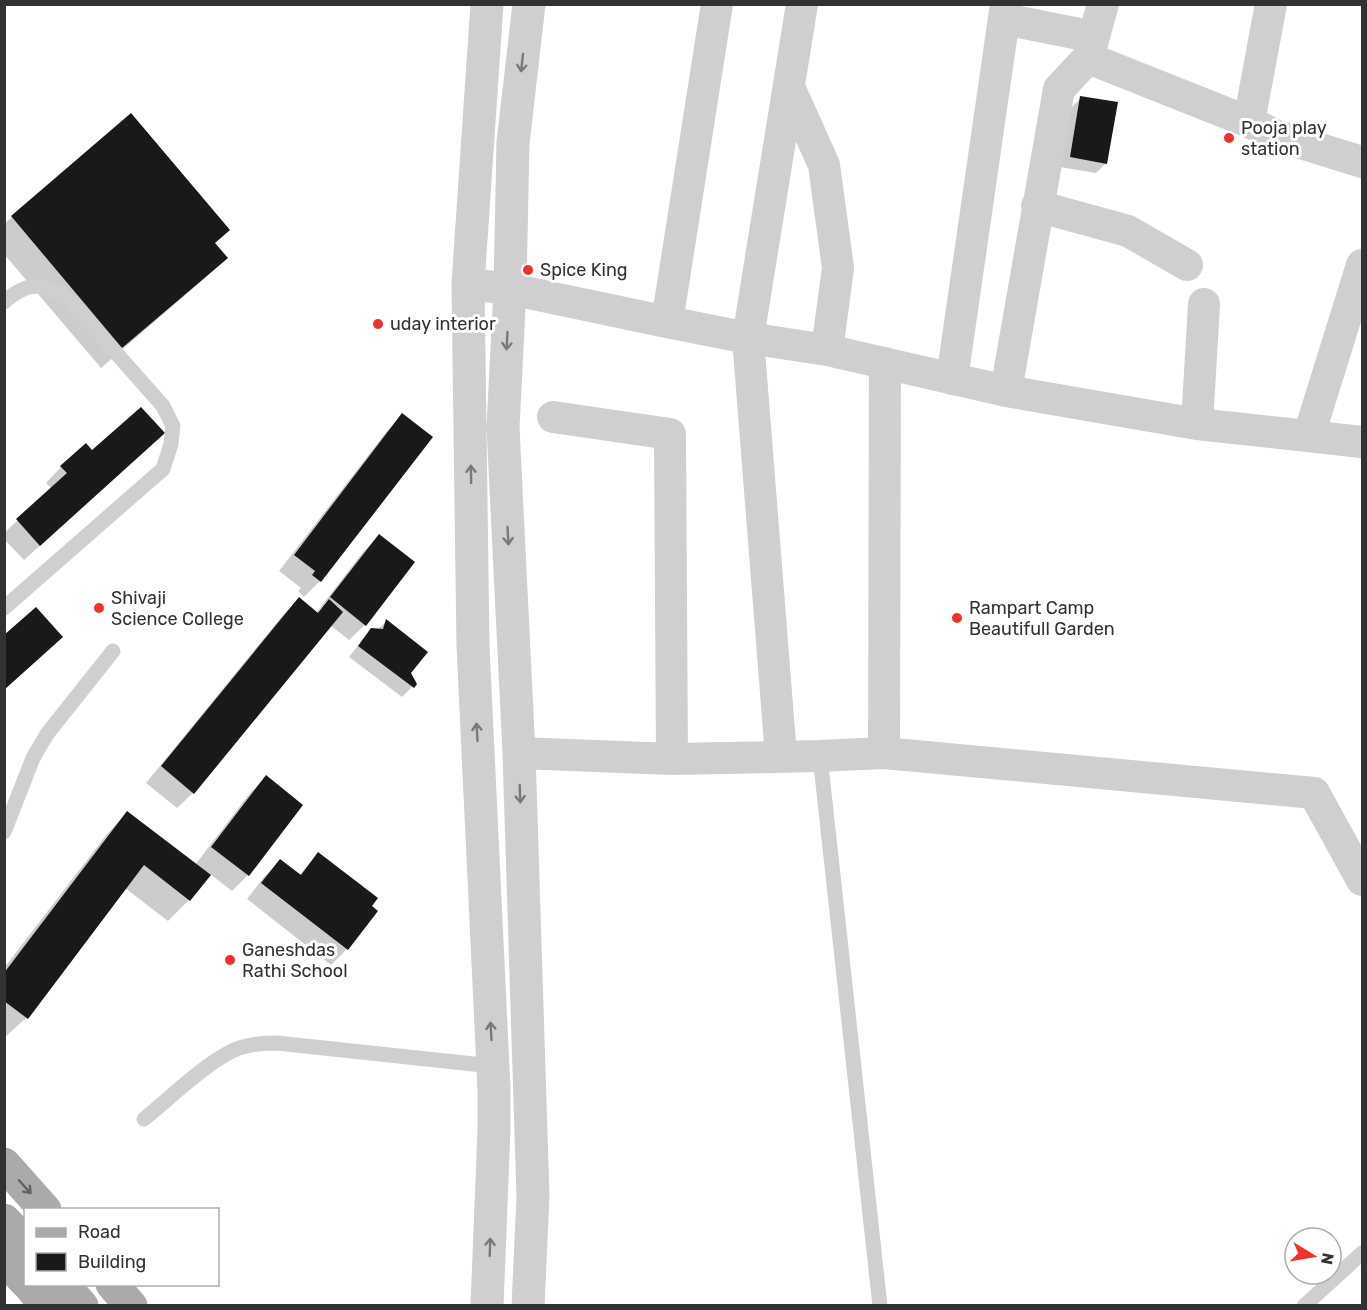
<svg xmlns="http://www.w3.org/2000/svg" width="1367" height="1310" font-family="Rubik,sans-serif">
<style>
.shadow{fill:#0003}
.building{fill:#191919}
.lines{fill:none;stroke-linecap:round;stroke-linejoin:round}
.service{stroke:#cfcfcf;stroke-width:15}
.minor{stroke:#cfcfcf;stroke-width:32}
.tertiary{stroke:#cfcfcf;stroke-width:33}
.primary{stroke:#aaa;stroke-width:33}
.oneway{stroke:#797979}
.oneway2{stroke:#626262}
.poi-dot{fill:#f3302a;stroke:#fff;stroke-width:2}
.labels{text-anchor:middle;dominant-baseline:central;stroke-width:6;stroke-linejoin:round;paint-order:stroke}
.poi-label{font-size:18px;fill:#323232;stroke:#fff;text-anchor:start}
</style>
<rect width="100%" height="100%" fill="#fff"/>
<path class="shadow" d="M1081,98L1106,163L1096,173L1060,167L1071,108Z
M12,217L226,258L205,278L101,368L4,254V224Z
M403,415L320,581L304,597L298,591L301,588L279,571L387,431Z
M147,449L24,560L4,539V533L52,489L46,483L61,467L92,453Z
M379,536L365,625L349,640L330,625L193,793L177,808L146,783L283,615L299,599L316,613L363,552Z
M387,621L410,673L412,687L402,697L349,657L371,629L377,630Z
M266,777L301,805L248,875L232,891L210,874L189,900L168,921L125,888L26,1018L4,1038V968L107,834L127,813L195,865L250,793Z
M319,854L376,911L347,949L331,965L247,899L264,877L280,861L299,875Z"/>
<path class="building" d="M1080,96L1118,102L1107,164L1070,157Z
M131,113L230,230L215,243L228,258L122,348L11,216Z
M141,407L165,433L40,546L16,519L67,473L60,466L86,443L92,450Z
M402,413L433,437L321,582L312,575L315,571L294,555Z
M379,534L415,562L366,626L330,597Z
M299,597L318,613L329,599L343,612L194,794L161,766Z
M36,607L63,637L4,690V635Z
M386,619L428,652L411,673L417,684L414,688L358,646L371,628L383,629Z
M266,775L303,805L249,876L211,847Z
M127,811L211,875L190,901L144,865L28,1019L4,1001V973Z
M318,852L378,898L372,906L378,911L348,950L261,883L280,859L301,875Z"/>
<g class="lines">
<path class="service" d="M4,302C30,279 45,283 71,302L163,406L173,426L171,444L163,469L4,608
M820,756L880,1306
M4,832L33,758L47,734L113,651
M144,1119C169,1099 211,1058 239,1048C251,1044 264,1043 277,1043L492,1066
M1304,1306L1362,1253"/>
<path class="minor" d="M1271,4L1249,122L1275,135L1362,162
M1004,19L1094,37
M1088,58L1249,122
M789,87L824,165L838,268L827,350
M1037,206L1128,231L1187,265
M468,284L510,289L667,322L748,338L827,350L1006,391L1197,424L1362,442
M667,322L717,4
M952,379L1006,4
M1006,391L1059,89L1088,58L1103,4
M553,417L670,434L672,759
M1197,424L1204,304
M1309,435L1362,265
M519,753L672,759L820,756L884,753L1314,793L1362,880
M884,753L885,363
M781,756L748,338L802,4"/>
<path class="tertiary" d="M487,1306L494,1129V1089L473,646L468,284L487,4
M528,1306L533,1196L519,753L503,427L510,289L513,143L529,4"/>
<path class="primary" d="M4,1164L45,1210
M4,1220L26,1243
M4,1259L26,1282
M28,1284L47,1306
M63,1284L82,1306
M112,1284L131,1306"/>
</g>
<defs><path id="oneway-shaft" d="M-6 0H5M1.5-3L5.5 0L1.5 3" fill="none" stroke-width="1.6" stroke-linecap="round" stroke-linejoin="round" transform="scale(1.5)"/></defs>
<g class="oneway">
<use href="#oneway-shaft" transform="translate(522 63) rotate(96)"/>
<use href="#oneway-shaft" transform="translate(507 341) rotate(93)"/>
<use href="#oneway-shaft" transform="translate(471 474) rotate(-91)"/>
<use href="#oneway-shaft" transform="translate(508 536) rotate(87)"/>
<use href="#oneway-shaft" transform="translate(477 732) rotate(-93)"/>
<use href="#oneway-shaft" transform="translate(520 794) rotate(88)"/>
<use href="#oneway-shaft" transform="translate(491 1031) rotate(-93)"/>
<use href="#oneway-shaft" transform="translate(490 1247) rotate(-88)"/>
</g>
<use class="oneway2" href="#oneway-shaft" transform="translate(25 1187) rotate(48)"/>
<g class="poi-dot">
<circle cx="1229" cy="138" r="6"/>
<circle cx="528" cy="270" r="6"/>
<circle cx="378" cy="324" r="6"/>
<circle cx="99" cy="608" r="6"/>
<circle cx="957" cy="618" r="6"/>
<circle cx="230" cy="960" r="6"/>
</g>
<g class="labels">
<g class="poi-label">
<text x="1241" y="128">Pooja play<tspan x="1241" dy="21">station</tspan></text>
<text x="540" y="270">Spice King</text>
<text x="390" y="324">uday interior</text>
<text x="111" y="598">Shivaji<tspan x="111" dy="21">Science College</tspan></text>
<text x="969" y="608">Rampart Camp<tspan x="969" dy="21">Beautifull Garden</tspan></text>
<text x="242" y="950">Ganeshdas<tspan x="242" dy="21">Rathi School</tspan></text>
</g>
</g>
<rect width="1367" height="1310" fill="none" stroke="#323232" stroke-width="12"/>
<rect x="24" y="1208" width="195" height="78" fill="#ffffff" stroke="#adadad" stroke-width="1.5"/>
<rect x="36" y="1228" width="30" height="9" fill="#aaaaaa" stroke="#adadad" stroke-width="1.5"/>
<text x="78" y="1238" font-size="18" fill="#323232">Road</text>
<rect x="36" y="1253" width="30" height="18" fill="#191919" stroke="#adadad" stroke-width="1.5"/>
<text x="78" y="1268" font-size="18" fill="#323232">Building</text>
<g transform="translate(1313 1256) rotate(101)"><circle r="28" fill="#ffffff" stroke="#adadad" stroke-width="1.5"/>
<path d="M0-4.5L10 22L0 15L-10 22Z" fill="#f3302a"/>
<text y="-9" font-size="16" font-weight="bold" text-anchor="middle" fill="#323232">N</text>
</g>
</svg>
